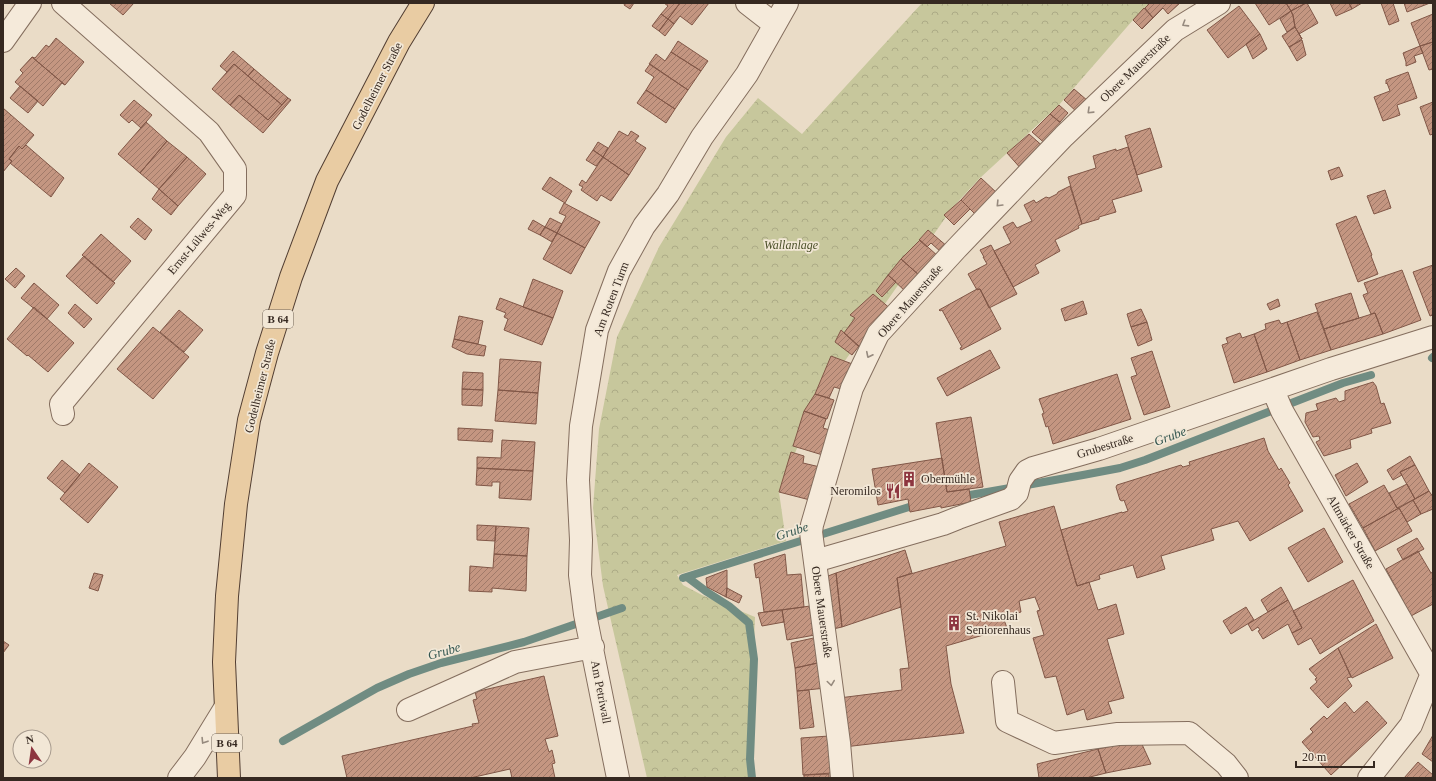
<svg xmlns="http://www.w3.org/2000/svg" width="1436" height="781" font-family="'Times New Roman',serif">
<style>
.park{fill:url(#park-crowns)}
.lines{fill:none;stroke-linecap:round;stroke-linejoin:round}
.stream{stroke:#708c82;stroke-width:8}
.building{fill:url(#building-hatch);stroke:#815747}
.minor-casing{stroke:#846e5e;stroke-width:24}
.major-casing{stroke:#523e32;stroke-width:24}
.minor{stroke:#f5eada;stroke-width:22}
.major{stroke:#e9cca3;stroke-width:22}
.oneway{stroke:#968a7e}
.labels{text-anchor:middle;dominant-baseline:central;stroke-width:3.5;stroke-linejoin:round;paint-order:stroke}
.shield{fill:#f2e7d6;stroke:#6e6257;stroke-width:1}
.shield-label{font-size:11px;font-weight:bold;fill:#362921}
.street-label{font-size:12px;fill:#362921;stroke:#f2e7d6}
.park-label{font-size:12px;font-style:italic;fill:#4b5029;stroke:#f2e7d6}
.poi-label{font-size:12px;fill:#362921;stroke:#f2e7d6;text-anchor:start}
.water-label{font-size:13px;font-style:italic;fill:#31544e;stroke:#f2e7d6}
</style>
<defs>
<pattern id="park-crowns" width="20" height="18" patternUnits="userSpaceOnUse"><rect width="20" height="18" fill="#c7c79c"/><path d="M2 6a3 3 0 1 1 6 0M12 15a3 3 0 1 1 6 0" fill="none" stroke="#acab86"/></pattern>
<pattern id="building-hatch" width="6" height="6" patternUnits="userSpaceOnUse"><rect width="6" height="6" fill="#c49681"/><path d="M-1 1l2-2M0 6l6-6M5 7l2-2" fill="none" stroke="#a07a69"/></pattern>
</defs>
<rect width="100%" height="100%" fill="#eadcc7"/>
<path class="park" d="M922,3H1151L1133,20L1059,105L980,178L953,207L816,402L779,492L786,541L677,575L683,585L702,595L755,617L749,778H647L603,586L593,508L599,429L617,337L659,247L726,137L758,98L802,134Z"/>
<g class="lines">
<path class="stream" d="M1432,358L1433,357
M970,495L1083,475L1120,468L1145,460L1343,383L1371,375
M687,577L707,592L729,606L749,623L754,659L750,759L752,778
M683,578L909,507
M283,741L377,688L409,674L441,663L524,642L622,608"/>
</g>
<path class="building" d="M109,3H134L123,15Z
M625,3H634L630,9L624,5Z
M664,3H680L668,19L661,14L668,6Z
M680,3H709L692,25L680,16L674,24L668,19Z
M1150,3H1180L1168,14L1163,8L1153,18L1145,8Z
M1255,3H1286L1291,11L1269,25Z
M1286,3H1306L1291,11Z
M1306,3H1307L1318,23L1299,34L1302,39L1295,27L1293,16L1291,11Z
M1330,3H1349L1352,9L1336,16Z
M1349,3H1362L1352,9Z
M1381,3H1394H1393L1399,21L1389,25Z
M1404,3H1430L1407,12Z
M1239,6L1260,34L1228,58L1207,30Z
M1144,8L1153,18L1142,29L1133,20Z
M1291,11L1293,15L1295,27L1287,32L1280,19Z
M661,14L668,19L659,31L652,26Z
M1433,14V42L1420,46L1411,23Z
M668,19L674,24L665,36L659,31Z
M1295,27L1302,39L1289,47L1282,36Z
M1260,34L1267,49L1253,59L1246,44Z
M56,38L84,62L65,85L32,57L35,58L46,45L49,47Z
M1302,40L1306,55L1297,61L1289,47Z
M678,41L708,61L701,71L671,52Z
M1433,42V69L1429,70L1420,46Z
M1420,46L1423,53L1414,56L1416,62L1406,66V62L1403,53Z
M233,51L254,69L248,76L234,64L227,72L220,66Z
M671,52L701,71L688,90L649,64L656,54L665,61Z
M32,57L65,85L62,83L43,106L15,82L23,73L20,70Z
M234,64L282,105L268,120L239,95L230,105L212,89Z
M650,64L688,90L675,109L646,90L654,77L645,71Z
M254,69L288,98L282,105L248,76Z
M1408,72L1417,98L1397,105L1400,115L1383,121L1374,97L1390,91L1387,83L1386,84V80Z
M20,86L38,101L28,113L10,98Z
M1074,89L1088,101L1078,113L1064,100Z
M646,90L675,109L666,123L637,103Z
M239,95L268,120L288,98L291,100L263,133L230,105Z
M134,100L152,115L141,128L132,120L129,123L120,115Z
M1433,102V134L1430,135L1420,107Z
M1059,105L1068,113L1060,122L1050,114Z
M3,108L34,135L22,149L19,146L9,159L12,161L3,172Z
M1050,114L1065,127L1048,146L1032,132Z
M146,122L167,141L140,173L118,154Z
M1150,128L1162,167L1137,175L1125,136Z
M619,131L628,136L631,131L639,136L635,141L646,148L629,175L603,157Z
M1029,134L1046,149L1023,171L1007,153Z
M167,141L187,157L159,189L140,173Z
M598,142L608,148L603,157L593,150Z
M26,145L64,178L51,197L10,163L12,161L9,159L19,146L22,149Z
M1128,147L1142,191L1112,200L1116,212L1099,217V219L1082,224L1068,177L1096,168L1093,156L1116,149V151Z
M593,150L603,157L596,166L586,160Z
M187,157L206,174L178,206L159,189Z
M603,157L629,175L611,201L601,195L597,201L581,190L583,187L579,185L582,180L586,183Z
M1339,167L1343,176L1331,180L1328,171Z
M550,177L572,191L565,203L542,189Z
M981,178L998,194L977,216L961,200Z
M1070,186L1082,224L1078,226L1079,228L1055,240L1060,251L1035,265L1039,273L1013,287L994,251L1011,243L1003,227L1013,222L1017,228L1032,221L1024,205L1034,200L1036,203L1046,197L1049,198L1057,194L1058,192Z
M159,189L178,206L171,215L152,199Z
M1385,190L1391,208L1374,214L1367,196Z
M961,200L970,209L954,225L944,215Z
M564,203L600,222L585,248L557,233L566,216L559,213Z
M1356,216L1372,255L1371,256L1378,274L1358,282L1336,224Z
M138,218L152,230L145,240L130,227Z
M550,218L562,224L557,233L545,227Z
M533,220L545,227L540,235L528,229Z
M545,227L557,233L552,242L540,235Z
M928,230L948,247L942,253L931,243L927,247L919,240Z
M557,233L585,248L571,274L543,259Z
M101,234L131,261L113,282L82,255Z
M920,240L939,257L920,276L901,259Z
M991,245L1017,294L989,308L980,289L977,290L968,274L987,264L983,257H984L980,250Z
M84,256L115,283L97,304L66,276Z
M901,259L920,276L906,292L888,275Z
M1433,265V315L1430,316L1413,272Z
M16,268L25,276L15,288L5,279Z
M1402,270L1421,320L1383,334L1375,313L1371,314L1363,295L1368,293L1364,283Z
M888,275L896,282L882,297L876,291Z
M533,279L563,291L553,318L523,307Z
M34,283L59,305L47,319L21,298Z
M980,289L1001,329L961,350L960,348L962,347L942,310L940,311L939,310L977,289Z
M1351,293L1359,318L1324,329L1315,304Z
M873,294L892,310L859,347L844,333L855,318L850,315Z
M500,298L553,318L542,345L504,330L508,319L504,317L506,313L496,309Z
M1278,299L1280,306L1270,310L1267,304Z
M1083,301L1087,314L1065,321L1061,309Z
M75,304L92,319L84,328L68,313Z
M34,307L74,343L48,372L28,355L27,356L7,339Z
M1141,309L1147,322L1131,327L1127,314Z
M179,310L203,330L184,352L160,332Z
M1317,312L1331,350L1300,360L1287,322Z
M1375,313L1383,334L1331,350L1324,329Z
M459,316L483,321L478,344L454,339Z
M1279,320L1281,324L1287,322L1300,360L1267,372L1254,334L1266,329L1265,324Z
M1147,322L1152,340L1138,346L1131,327Z
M153,327L189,357L153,399L117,369Z
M841,330L859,346L852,355L835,342Z
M1240,333L1242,338L1254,334L1267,372L1234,383L1222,345L1228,343L1226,338Z
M454,339L486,346L484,356L467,354L452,347Z
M990,350L1000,368L947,396L937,378Z
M1152,351L1170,407L1144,415L1131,377L1137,375L1131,358Z
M831,356L855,365L845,390L834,387L829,398L815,394Z
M500,359L541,362L538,393L498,390Z
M463,372L483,373V390L462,389Z
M1117,374L1131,419L1053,444L1048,426L1046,427L1042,414L1044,413L1039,399Z
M1373,382L1376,386L1381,404L1384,403L1391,423L1371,429L1372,433L1350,440L1351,448L1324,456L1316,442L1320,440L1319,436L1313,437L1305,422L1306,413L1318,410L1316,404L1336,398L1339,402L1345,400V391Z
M462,389L483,390L482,406L462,405Z
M498,390L538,393L536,424L495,421Z
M815,394L834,400L827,419L804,411Z
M804,411L826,419L823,428L833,431L826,456L793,446Z
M971,417L983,487L947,492L936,423Z
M458,428L493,430L492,442L458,440Z
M1264,438L1268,451L1279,470L1281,468L1290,483L1288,485L1303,511L1250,541L1238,521L1211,529L1214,540L1161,556L1165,569L1137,578L1133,565L1099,575L1100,579L1077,586L1061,530L1122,512V513L1128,511L1124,500L1122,501L1120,500L1116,487L1117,485L1181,465L1183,467L1190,465L1189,462Z
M502,440L535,442L533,471L477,468V457L501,458Z
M791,452L804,456L803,463L820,467L810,500L779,492Z
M1410,456L1415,465L1400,472L1402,475L1393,480L1387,470Z
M942,458L947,492L969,489L971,502L941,508V506L910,512L908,499L878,505L872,469Z
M62,460L80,475L65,493L47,478Z
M89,463L118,487L88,523L60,499Z
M1357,463L1368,482L1346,496L1335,475Z
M1415,465L1429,491L1415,499L1400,472Z
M477,468L533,471L531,500L499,498L500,482H492V486L476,485Z
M1407,484L1415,499L1397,508L1389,493Z
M1384,485L1397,508H1399L1363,528L1349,504Z
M1429,491L1433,497V509L1421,514L1413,500Z
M1413,500L1421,514L1407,522L1399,508Z
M1054,506L1077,586L1089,582L1098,610L1116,604L1124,634L1107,639L1124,698L1108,702L1112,713L1087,720L1084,709L1067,715L1056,676L1045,678L1033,638L1044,635L1037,611L1040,610L1035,597L1019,601L1021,612L1003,617L1007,628L946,646L951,684L964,733L844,747L839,698L902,690L900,669L909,668L897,578L1006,546L999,522Z
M1399,508L1412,531L1375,551L1363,528Z
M477,525L496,526L495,541L477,540Z
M496,526L529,528L527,556L494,554Z
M1324,528L1343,562L1308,582L1288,548Z
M1417,538L1424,549L1403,560L1397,549Z
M905,550L912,573L897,578L901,607L842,627L836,573Z
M1418,551L1431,573L1433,572V604L1411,616L1386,569Z
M494,554L527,556L526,591L492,588V592L469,591L470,566L493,568Z
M785,554L787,575L801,574L804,607L764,612L759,577L756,578L754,564Z
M727,570V588L726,597L707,587L706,578Z
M94,573L103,575L98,591L89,588Z
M836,573L842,627L833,629L828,576Z
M1353,580L1374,621L1320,654L1311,638L1298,645L1292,633L1302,628L1293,611Z
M1281,587L1288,600L1268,612L1261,600Z
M727,588L742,596L739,603L726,597Z
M1288,600L1302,628L1292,633L1288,624L1263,639L1258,631L1260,630L1258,627L1252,631L1248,624Z
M810,606L815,635L787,640L782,610Z
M1246,607L1254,620L1231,634L1223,621Z
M782,610L784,622L762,626L758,613Z
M1376,624L1393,658L1352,678L1338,648Z
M818,637L822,662L795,668L791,643Z
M3,641L9,645L3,653Z
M1338,648L1351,677L1347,678L1352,686L1328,708L1310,688L1317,682L1315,679L1317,678L1309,669Z
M822,662L826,688L797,691L795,668Z
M544,676L558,736L545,739L549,752L552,750L555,763L552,764L555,778H512L510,769L470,778H347L342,756L473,726L472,724L479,723L473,700L477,699L475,692Z
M809,690L814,727L800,729L797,691Z
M1367,701L1387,723L1331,775L1302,742L1313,732L1310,729L1324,716L1327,719L1345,702L1354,713Z
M1433,735V762L1422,754Z
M829,736L832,773L803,775L801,738Z
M1140,740L1151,764L1106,773L1098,749Z
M1098,749L1106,773L1086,778H1039L1037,764Z
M1418,762L1433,775V778H1404Z
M829,774V778H804V775Z"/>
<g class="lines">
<g class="minor-casing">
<path id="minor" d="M63,3L209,132L235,169V195L61,404L63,414
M747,3L774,24
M3,41L30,3
M1273,390L1282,411L1431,673
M815,561L943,524L958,518L1011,499L1017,493L1020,481L1027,471L1033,468L1099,449L1331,369L1433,337
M1003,682L1007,721L1054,743L1118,734L1189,733L1226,764L1237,778
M408,710L515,662L593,647
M179,778L195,757L225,708
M618,778L585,614L580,575L581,540L578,480L581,426L597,330L619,271L644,226L668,194L702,137L747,74L787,3
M842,778L839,743L811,532L812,525L852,388L878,334L956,249L1064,136L1175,30L1219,3
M1369,778L1411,725L1433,671"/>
</g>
<g class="major-casing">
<path id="major" d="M229,778L224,662L227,596L236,504L249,420L267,353L291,277L327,181L399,42L423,3"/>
</g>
<use href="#minor" class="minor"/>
<use href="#major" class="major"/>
</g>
<defs><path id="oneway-chevron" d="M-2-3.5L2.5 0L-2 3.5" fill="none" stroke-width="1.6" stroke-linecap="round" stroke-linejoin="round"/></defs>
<g class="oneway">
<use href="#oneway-chevron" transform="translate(1185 24) rotate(148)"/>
<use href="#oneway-chevron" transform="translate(1090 111) rotate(136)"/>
<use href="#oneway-chevron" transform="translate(999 204) rotate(134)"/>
<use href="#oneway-chevron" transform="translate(869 355) rotate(116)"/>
<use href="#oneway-chevron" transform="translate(831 683) rotate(82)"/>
<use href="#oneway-chevron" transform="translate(204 741) rotate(122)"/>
</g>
<defs>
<g id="building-bare" transform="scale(1.2)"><path d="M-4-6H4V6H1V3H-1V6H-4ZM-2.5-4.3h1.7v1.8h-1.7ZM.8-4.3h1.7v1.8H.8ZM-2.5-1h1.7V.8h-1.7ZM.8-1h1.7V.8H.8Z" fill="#8d353f" stroke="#f2e7d6" stroke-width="2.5" paint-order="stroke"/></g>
<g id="restaurant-bare" transform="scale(1.2)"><path d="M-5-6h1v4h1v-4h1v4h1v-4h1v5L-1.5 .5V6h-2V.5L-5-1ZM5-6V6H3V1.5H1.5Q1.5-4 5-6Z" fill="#8d353f" stroke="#f2e7d6" stroke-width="2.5" paint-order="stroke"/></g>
</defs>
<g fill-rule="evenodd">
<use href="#building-bare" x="909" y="479"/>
<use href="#restaurant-bare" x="893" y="491"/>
<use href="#building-bare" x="954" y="623"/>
</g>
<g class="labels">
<g class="shield">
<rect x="263" y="310" width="30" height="18" rx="3"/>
<rect x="212" y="734" width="30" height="18" rx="3"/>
</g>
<g class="shield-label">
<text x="278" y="319">B 64</text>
<text x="227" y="743">B 64</text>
</g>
<g class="street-label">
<text transform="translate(1135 68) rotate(-44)">Obere Mauerstraße</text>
<text transform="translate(377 86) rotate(-63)">Godelheimer Straße</text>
<text transform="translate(199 238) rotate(-50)">Ernst-Lülwes-Weg</text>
<text transform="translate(611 299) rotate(-69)">Am Roten Turm</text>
<text transform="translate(910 301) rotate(-49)">Obere Mauerstraße</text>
<text transform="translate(260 386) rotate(-76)">Godelheimer Straße</text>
<text transform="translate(1105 446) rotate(-17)">Grubestraße</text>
<text transform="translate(1351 532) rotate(60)">Altmärker Straße</text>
<text transform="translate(822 612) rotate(82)">Obere Mauerstraße</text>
<text transform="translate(601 692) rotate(79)">Am Petriwall</text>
</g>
<g class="park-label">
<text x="791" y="245">Wallanlage</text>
</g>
<g class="poi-label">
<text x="921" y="479">Obermühle</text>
<text x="881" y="491" text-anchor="end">Neromilos</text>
<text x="966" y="616">St. Nikolai<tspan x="966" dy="14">Seniorenhaus</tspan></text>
</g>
<g class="water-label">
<text transform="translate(1170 436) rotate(-20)">Grube</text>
<text transform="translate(792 531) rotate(-18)">Grube</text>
<text transform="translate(444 651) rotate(-16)">Grube</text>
</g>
</g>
<rect width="1436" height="781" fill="none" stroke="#362921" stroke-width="8"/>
<g transform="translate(32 749) rotate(347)"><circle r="19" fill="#f2e7d6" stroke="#a79b8e"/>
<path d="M0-3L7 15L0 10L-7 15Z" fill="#8d353f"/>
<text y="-6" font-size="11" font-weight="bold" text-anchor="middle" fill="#362921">N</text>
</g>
<path d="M1296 761v6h78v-6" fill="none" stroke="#362921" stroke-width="2"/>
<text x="1302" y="761" font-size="12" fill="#362921" stroke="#f2e7d6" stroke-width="3" paint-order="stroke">20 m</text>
</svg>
